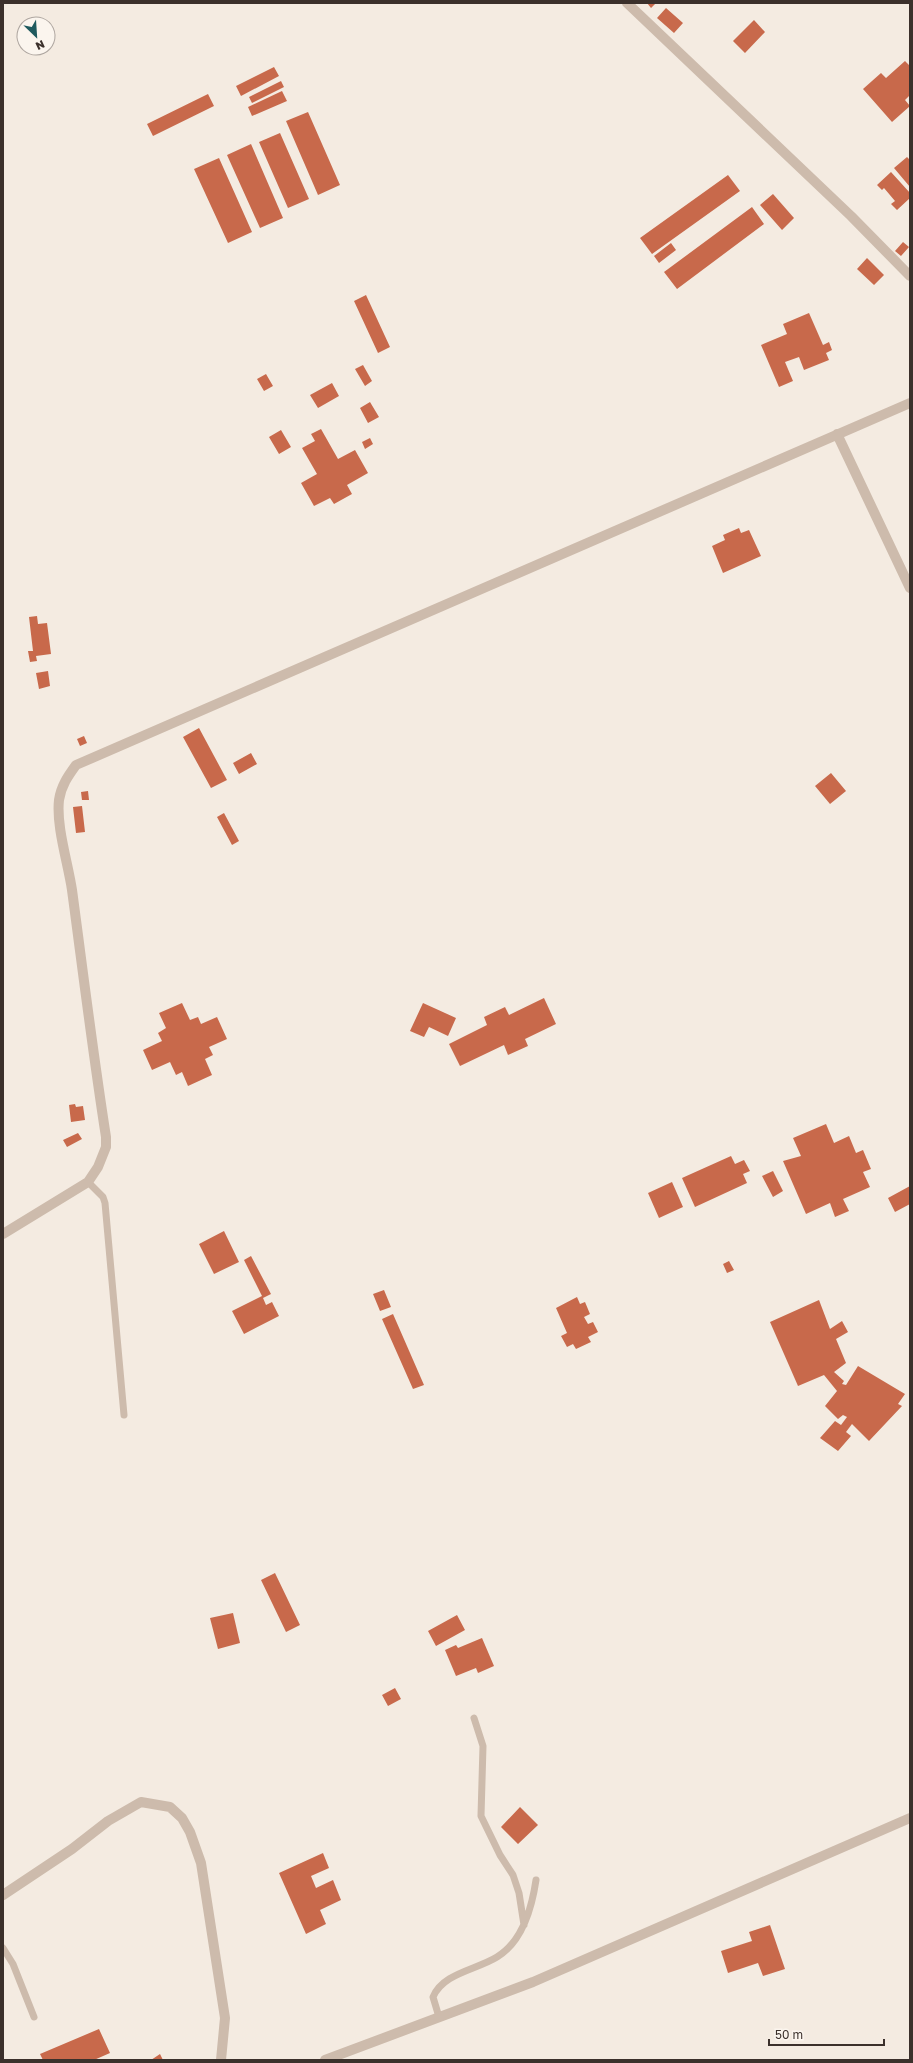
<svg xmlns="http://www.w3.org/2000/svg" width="913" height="2063" font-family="'Golos Text',sans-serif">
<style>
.building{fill:#c8694b}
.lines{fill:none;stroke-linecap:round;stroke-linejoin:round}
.service{stroke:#cdbbac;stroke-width:7}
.minor{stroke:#cdbbac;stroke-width:10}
</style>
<rect width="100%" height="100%" fill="#f4ebe1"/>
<path class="building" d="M647,3H656L651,8Z
M666,8L683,23L674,33L657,18Z
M754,20L765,32L745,53L733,41Z
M905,61L910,66V95L905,100L910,106L892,122L863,89L881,73L886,78Z
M274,67L279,76L241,96L236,86Z
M281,81L284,87L252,103L249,97Z
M282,91L287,101L252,116L248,107Z
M208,94L214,106L153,136L147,124Z
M308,112L340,185L318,195L286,121Z
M280,133L309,199L288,208L259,142Z
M251,144L283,218L260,228L227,155Z
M907,157L910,160V187L894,168Z
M219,158L252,232L228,243L194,169Z
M891,172L910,193V198L897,210L891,204L895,201L884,188L882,190L877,185Z
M728,175L740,191L652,254L640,238Z
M773,194L794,218L782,230L760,205Z
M752,207L764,224L677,289L664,272Z
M903,242L909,247L901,256L895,251Z
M671,243L676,250L659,263L654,256Z
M867,258L884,275L874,285L857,269Z
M366,295L390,347L378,353L354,301Z
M809,313L823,345L829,342L832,350L826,353L829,360L804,370L799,357L785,362L793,381L779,387L761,345L787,334L783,324Z
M363,365L372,381L365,386L355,369Z
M266,374L273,386L264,391L257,379Z
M332,383L339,396L318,408L310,395Z
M370,402L379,417L368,423L360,408Z
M321,429L338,459L355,450L368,473L347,485L352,494L334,504L330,498L314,506L301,483L317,474L302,448L315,441L311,434Z
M281,430L291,447L279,454L269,437Z
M370,438L373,444L365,449L362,442Z
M739,528L741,533L749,530L761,556L723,573L712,546L725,540L723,535Z
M37,616L38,624L47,623L51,654L36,656L37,661L30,662L28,651H33L29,617Z
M48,671L50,686L39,689L36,673Z
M199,728L227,780L211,788L183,737Z
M84,736L87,743L80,746L77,739Z
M251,753L257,764L239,774L233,763Z
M831,773L846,791L830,804L815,786Z
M88,791L89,800H82L81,792Z
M82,806L85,832L76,833L73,807Z
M224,813L239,841L232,845L217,817Z
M544,998L556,1024L525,1039L528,1046L508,1055L504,1045L460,1066L449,1044L487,1025L484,1017L505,1007L509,1015Z
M182,1003L190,1020L198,1017L201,1024L217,1017L227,1039L209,1047L213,1055L205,1059L212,1075L188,1086L182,1072L176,1075L170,1062L152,1070L143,1050L162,1041L158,1033L166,1028L159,1013Z
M423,1003L456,1018L448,1036L429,1027L424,1037L410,1031Z
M75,1104L76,1107L83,1106L85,1120L71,1122L69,1105Z
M826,1124L834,1143L849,1136L856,1153L863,1150L871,1169L863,1172L870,1187L843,1199L849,1211L835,1217L830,1203L806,1214L783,1161L801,1156L793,1138Z
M78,1133L82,1139L67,1147L63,1140Z
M731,1156L735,1164L744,1160L750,1171L743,1174L747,1183L695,1207L682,1178Z
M773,1171L783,1191L773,1197L762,1176Z
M672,1182L683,1207L659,1218L648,1193Z
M910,1186V1204L895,1212L888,1198Z
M224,1231L239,1262L214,1274L199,1244Z
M251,1256L271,1294L263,1298L266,1305L272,1302L279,1316L244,1334L232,1311L262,1296L244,1260Z
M729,1261L734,1270L727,1273L723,1264Z
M384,1290L391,1307L380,1311L373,1294Z
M577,1297L580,1304L585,1302L590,1314L584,1317L588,1324L593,1322L598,1332L588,1337L591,1342L576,1349L573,1344L567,1347L561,1336L567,1333L556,1308Z
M819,1300L830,1329L842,1321L848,1332L836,1339L846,1363L834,1372L844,1381L842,1384L846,1385L858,1366L905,1394L898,1404L902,1406L869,1441L852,1424L846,1432L851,1436L838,1451L820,1438L835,1421L841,1425L847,1417L843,1415L838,1419L825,1406L837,1391L824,1375L798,1386L770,1322Z
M393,1314L424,1385L413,1389L382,1319Z
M275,1573L300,1625L286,1632L261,1580Z
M233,1613L240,1643L218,1649L210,1618Z
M457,1615L465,1630L436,1646L428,1631Z
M482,1638L494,1666L478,1673L476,1668L456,1676L445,1650L456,1645L458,1648Z
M395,1688L401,1699L388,1706L382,1695Z
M520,1807L538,1825L518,1844L501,1827Z
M323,1853L329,1868L311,1876L316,1888L333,1880L341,1900L320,1910L326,1924L306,1934L279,1873Z
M770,1925L785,1969L763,1976L758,1963L728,1973L721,1951L752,1941L749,1932Z
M99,2029L110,2053L94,2060H43L40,2054Z
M160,2054L163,2060H151Z"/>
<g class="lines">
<path class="service" d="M88,1182L103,1197L105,1203L124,1415
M474,1718L483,1746L481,1816L500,1855L513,1875L519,1893L524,1925
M3,1948L13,1964L34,2017
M439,2017L433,1997C443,1973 476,1970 497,1957C522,1942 532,1907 536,1880"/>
<path class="minor" d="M627,3L851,216L910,276
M837,434L910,588
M3,1234L88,1182L98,1167L106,1147V1137C93,1054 83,972 72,890C68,863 56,826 59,800C61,786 68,776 76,765L910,403
M3,1895L72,1849L108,1821L141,1802L170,1807L182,1818L190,1832L201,1863L225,2018L221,2060
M325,2060L533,1982L910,1818"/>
</g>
<rect width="913" height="2063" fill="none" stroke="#3b302b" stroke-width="8"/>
<g transform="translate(36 36) rotate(155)"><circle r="19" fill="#fbf5ee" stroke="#aea6a0"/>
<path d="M0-3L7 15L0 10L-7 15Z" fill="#1f5a5e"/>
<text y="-6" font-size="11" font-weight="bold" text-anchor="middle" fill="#3b302b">N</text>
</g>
<path d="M769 2039v6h115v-6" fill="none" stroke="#3b302b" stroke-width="2"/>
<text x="775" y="2039" font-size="12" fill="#3b302b" stroke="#fbf5ee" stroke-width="3" paint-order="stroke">50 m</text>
</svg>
